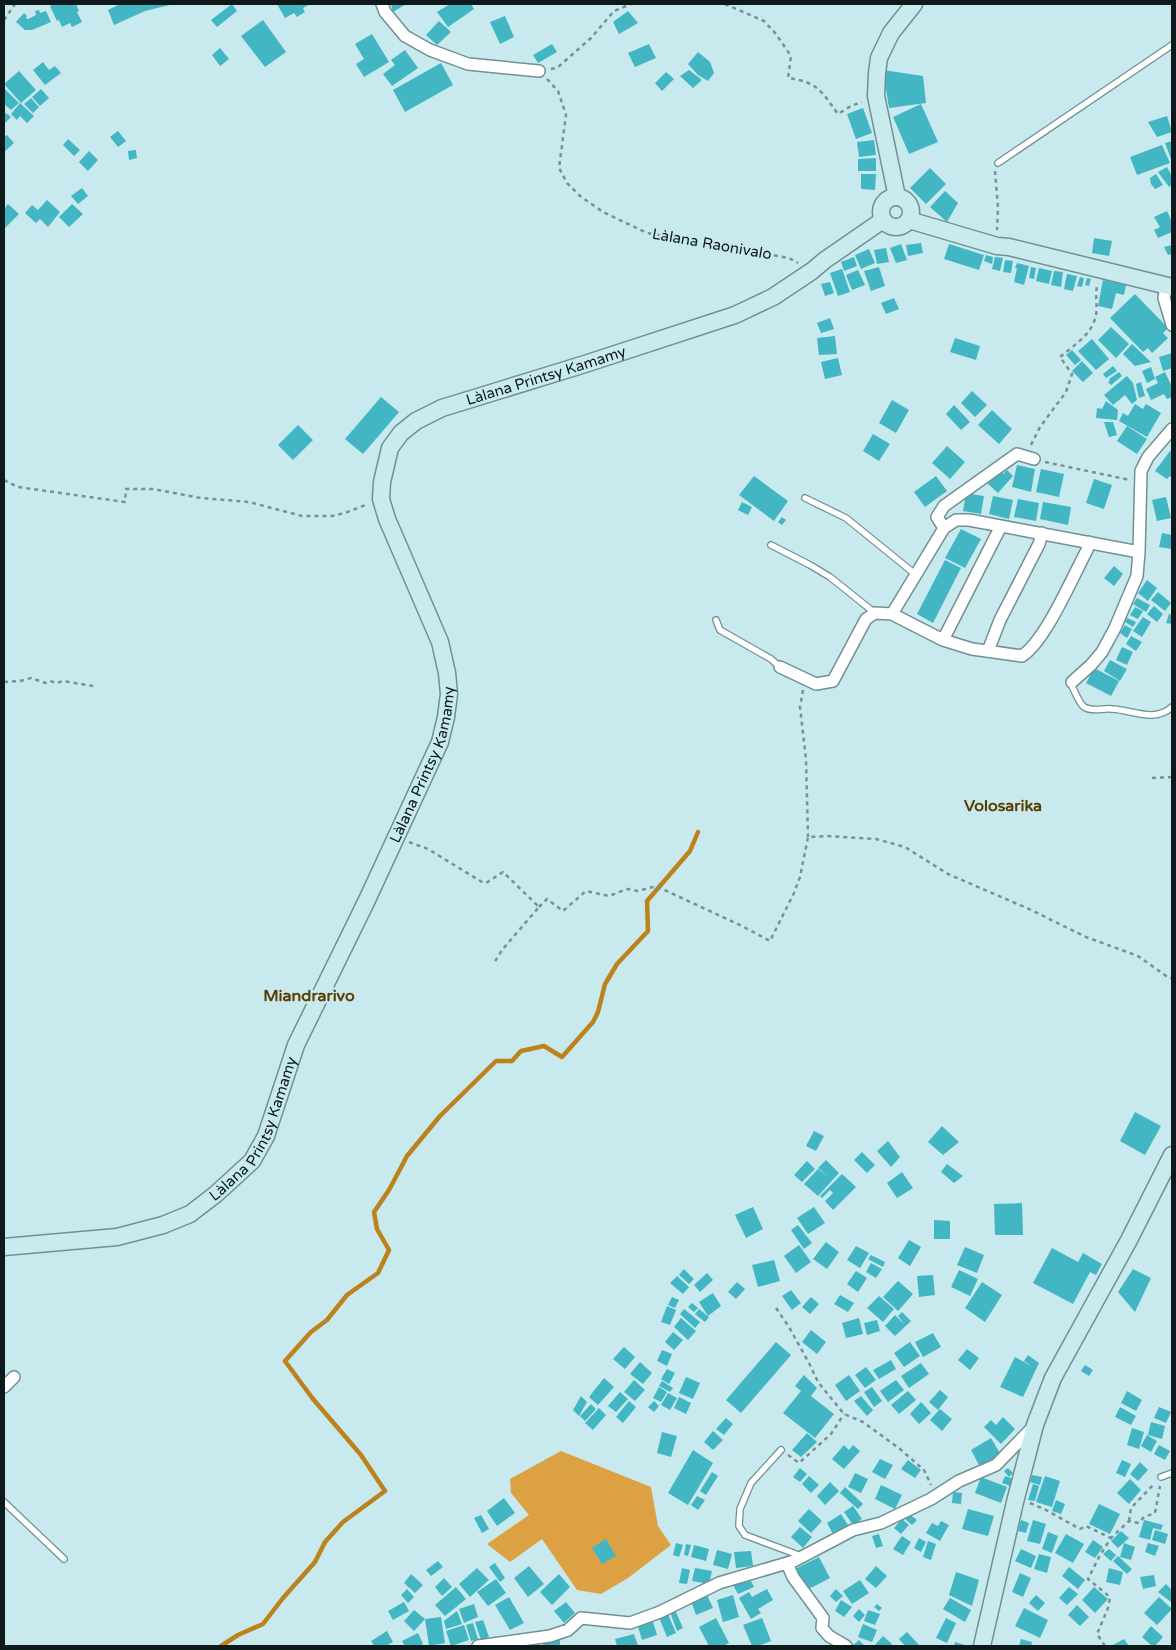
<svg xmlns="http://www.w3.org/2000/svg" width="1176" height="1650" font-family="'Varela Round',sans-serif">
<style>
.forest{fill:#dca143}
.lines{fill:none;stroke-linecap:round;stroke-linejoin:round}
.stream{stroke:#bc821b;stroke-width:4.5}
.building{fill:#42b6c3}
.lane-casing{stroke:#719094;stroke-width:8}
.street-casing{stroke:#719094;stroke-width:14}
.secondary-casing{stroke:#719094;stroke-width:19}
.path{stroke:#799194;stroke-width:2.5;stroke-dasharray:4 4;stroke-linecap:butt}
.lane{stroke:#fff;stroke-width:5.5}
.street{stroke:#fff;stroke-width:11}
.secondary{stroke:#c9ebee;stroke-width:16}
.labels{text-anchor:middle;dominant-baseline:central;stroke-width:5;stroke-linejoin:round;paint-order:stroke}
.street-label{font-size:15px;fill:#0d191a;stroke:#c8e9ed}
.neighbourhood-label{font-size:16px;font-weight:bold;fill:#5b3c01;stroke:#c8e9ed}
</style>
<rect width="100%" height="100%" fill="#c8e9ed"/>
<path class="forest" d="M561,1451L651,1487L658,1526L671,1545L628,1578L601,1594L577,1590L542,1539L510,1562L487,1544L529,1515L511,1493L510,1479Z"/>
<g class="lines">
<path class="stream" d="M221,1646L238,1635L263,1624L283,1598L315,1562L325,1542L343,1522L385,1491L361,1455L313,1399L285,1361L311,1332L327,1320L347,1295L378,1273L389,1250L377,1229L374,1212L389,1190L407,1156L440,1116L496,1061H512L521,1051L544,1046L562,1057L593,1022L598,1012L605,984L617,964L648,931L647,901L690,851L698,832"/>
</g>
<path class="building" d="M54,4H76L79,11L77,12L82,22L72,27L70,23L62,27L59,20L57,21L50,6Z
M120,4H174L145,11L114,25L108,10Z
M232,4L237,11L217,27L211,20Z
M277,4H310L303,8L305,12L297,17L294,13L285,18Z
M391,4H406L393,12Z
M450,4H471L474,9L448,27L437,12Z
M39,10L40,13L46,11L51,22L32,30H25L16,22L24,13L27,16L26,18L28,19L36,15L35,11Z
M628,11L638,23L619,34L613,22Z
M505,16L514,37L500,44L490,22Z
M263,20L286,52L265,67L241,36Z
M439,21L451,32L437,45L426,35Z
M372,34L389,62L364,77L356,64L364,59L355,44Z
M552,44L557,52L538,63L533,55Z
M649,44L656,58L635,67L628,53Z
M220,48L229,59L220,66L212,55Z
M405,50L418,68L392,86L383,74L395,65L391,60Z
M698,52L710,62L714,73L708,81L698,75L688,64Z
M43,62L49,70L55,66L61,73L45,85L33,70Z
M441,63L453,85L405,112L393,90Z
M689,70L702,80L693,88L680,76Z
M883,70L923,76L926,103L889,108Z
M19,71L36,90L21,103L4,84Z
M666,72L674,79L662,91L655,83Z
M5,89L19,103L11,110L4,104Z
M41,89L49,98L40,106L32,97Z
M31,98L39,107L33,113L24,104Z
M20,103L34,116L27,123L20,116L17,120L11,114Z
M921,104L938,142L909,154L893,117Z
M863,108L872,133L856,139L847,114Z
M6,113L11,117L5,123L4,122V115Z
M1167,116L1172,132L1157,137L1148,122Z
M118,131L126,141L118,147L110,137Z
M7,135L14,143L4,152V137Z
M68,139L80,150L74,156L63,145Z
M874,140L876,155L859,157L857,142Z
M1172,141V162L1165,143Z
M1162,145L1170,163L1137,175L1130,157Z
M136,150L137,158L129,160L128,151Z
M89,151L98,160L88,171L79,162Z
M876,158V171H858V159Z
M1167,167L1172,176V185L1169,187L1158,172Z
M930,168L946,184L926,204L910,188Z
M861,174H876L875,190L861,189Z
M1156,174L1163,185L1155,189L1151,184L1150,178Z
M82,188L88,196L78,204L71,196Z
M945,191L958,203L947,222L930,207Z
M47,200L60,212L48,227L40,219L36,223L25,213L32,205L38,210Z
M8,204L19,214L5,228L4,227V209Z
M72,204L83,214L69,227L59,217Z
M1167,211L1172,222V232L1158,238L1154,230L1160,227L1154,217Z
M1094,238L1112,241L1109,256L1092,253Z
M921,243L923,253L908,256L906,245Z
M901,244L907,260L896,263L890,248Z
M949,244L984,255L979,270L944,259Z
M1172,245V254L1168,255L1164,247Z
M886,248L889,262L877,264L874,250Z
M869,249L875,263L861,269L855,255Z
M986,255L993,257L992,264L984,261Z
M854,257L857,266L844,271L841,262Z
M995,257L1003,258L1000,271L992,269Z
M1005,260L1013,261L1011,273L1003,272Z
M1017,263L1029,266L1024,285L1014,282L1017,268H1015Z
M879,267L885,286L871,291L864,271Z
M1031,267L1036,268L1034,279L1029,278Z
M1039,268L1052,271L1049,284L1036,281Z
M842,269L850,292L838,296L830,273Z
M858,270L865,285L852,290L846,275Z
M1054,271L1063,272L1061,287L1051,285Z
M1067,274L1077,276L1073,291L1064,289Z
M1080,277L1084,278L1082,287L1077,286Z
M1087,278L1091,279L1089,286L1085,285Z
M1103,280L1126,285L1124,295L1116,293L1112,309L1098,306Z
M830,282L834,293L825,296L821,284Z
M1135,294L1168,328L1163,333L1168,338L1152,353L1148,348L1143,352L1110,318Z
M894,298L899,309L886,314L881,303Z
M830,318L834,329L821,333L817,323Z
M1111,327L1129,344L1116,358L1098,340Z
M835,336L837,354L819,355L817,338Z
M955,338L980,346L976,360L950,352Z
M1092,339L1109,359L1096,370L1078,351Z
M1132,344L1151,362L1135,366L1123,354Z
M1072,350L1081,360L1075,365L1066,355Z
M1172,353V368L1163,371L1159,357Z
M838,358L842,375L825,379L821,362Z
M1082,361L1093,373L1083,382L1072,371Z
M1113,366L1117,371L1106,378L1103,374Z
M1151,367L1155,379L1147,383L1142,371Z
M1119,372L1122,376L1111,385L1108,382L1110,381L1109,379Z
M1165,372L1172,387V397L1167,399L1164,394L1151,400L1146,389L1158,383L1155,377Z
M1127,376L1133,383L1137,400L1132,404L1125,395L1113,405L1104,395Z
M1141,382L1145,396L1139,398L1137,390L1136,384Z
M972,391L987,405L975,417L961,403Z
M381,397L399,412L363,454L345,439Z
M892,400L909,410L896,433L879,423Z
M1106,401L1118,410L1117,420L1096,418L1097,408L1102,409Z
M1135,404L1143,409L1146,404L1161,413L1147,437L1119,421L1123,413L1128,416Z
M954,405L970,422L961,430L946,414Z
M992,410L1012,429L999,444L978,425Z
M1104,422H1113L1117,435L1109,437Z
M298,425L313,440L293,460L278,445Z
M1127,426L1147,439L1137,454L1117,441Z
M873,434L890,444L879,461L863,451Z
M947,446L965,462L950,479L932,463Z
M1170,451L1172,453V478L1170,476L1167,479L1155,471Z
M1017,465L1035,469L1031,492L1012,487Z
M1041,469L1064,474L1059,497L1036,492Z
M999,470L1003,474L1007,470L1013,476L998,493L987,483Z
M754,476L788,501L774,521L739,495Z
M936,476L947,491L925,507L914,492Z
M1094,479L1112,485L1104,509L1086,503Z
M966,493L984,496L981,514L963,511Z
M993,496L1013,500L1009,519L989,514Z
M1166,497L1171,518L1157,521L1152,500Z
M1018,499L1039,503L1036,521L1014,517Z
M742,502L752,507L748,515L738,510Z
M1043,502L1071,507L1068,525L1040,519Z
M782,517L786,520L782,525L778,522Z
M961,529L981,539L965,568L945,558Z
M1162,533L1172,535V549L1159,547Z
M945,560L961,568L933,623L917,614Z
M1114,566L1123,574L1114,586L1104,578Z
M1147,580L1157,588L1148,601L1138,593Z
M1158,592L1171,603L1165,611L1151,600Z
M1137,598L1150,605L1146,612L1133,604Z
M1154,606L1163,614L1157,622L1147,614Z
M1135,607L1143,611L1138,619L1130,615Z
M1169,614L1172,615V624L1166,623Z
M1143,617L1151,622L1142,637L1133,631Z
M1127,618L1136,622L1133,627L1125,622Z
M1125,625L1132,629L1127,638L1120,633Z
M1131,636L1142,642L1136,651L1126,644Z
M1122,647L1133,652L1127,665L1116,660Z
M1110,660L1127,669L1120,681L1104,671Z
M1094,668L1119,681L1111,696L1086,683Z
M1135,1112L1161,1126L1145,1155L1120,1141Z
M942,1126L959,1142L943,1155L928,1142Z
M814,1131L824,1136L816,1151L806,1146Z
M888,1141L900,1157L891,1167L877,1151Z
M862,1152L875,1165L867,1173L854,1160Z
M826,1160L839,1173L818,1196L804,1184L818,1169L828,1177L818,1168Z
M807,1161L815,1169L802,1182L794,1175Z
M947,1164L963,1176L954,1183L941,1172Z
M902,1172L913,1188L897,1198L887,1183Z
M842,1174L856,1187L833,1210L825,1201L833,1193L830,1190L822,1198L820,1196Z
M1022,1203L1023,1235H995L994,1204Z
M753,1207L763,1229L746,1238L735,1215Z
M814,1207L825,1223L808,1234L797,1218Z
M934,1220L950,1221V1239H934Z
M798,1225L812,1243L804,1249L791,1230Z
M909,1240L921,1247L910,1266L898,1258Z
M826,1242L839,1252L827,1269L813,1259Z
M799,1245L811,1262L796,1273L784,1256Z
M856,1246L869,1253L860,1268L847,1260Z
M965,1247L984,1255L977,1273L957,1265Z
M1052,1248L1078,1262L1083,1253L1102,1264L1096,1275L1090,1272L1073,1304L1033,1283Z
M871,1255L885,1262L883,1267L868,1259Z
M774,1260L780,1281L758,1287L752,1265Z
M871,1263L882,1269L876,1278L866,1272Z
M684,1269L694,1279L689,1284L679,1275Z
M1133,1269L1151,1278L1135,1312L1118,1292Z
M959,1270L978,1279L970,1296L951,1287Z
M856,1271L867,1278L858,1292L847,1284Z
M707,1273L713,1280L700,1292L694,1285Z
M933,1275L935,1295L919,1297L917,1276Z
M677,1276L689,1287L683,1294L670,1283Z
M898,1281L913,1294L898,1311L883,1297Z
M737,1282L745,1289L736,1299L728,1292Z
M982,1282L1002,1295L985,1322L965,1308Z
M791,1290L801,1303L792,1310L782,1296Z
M713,1293L721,1306L708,1316L699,1302Z
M840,1295L854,1303L848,1312L834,1304Z
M879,1296L894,1309L883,1322L867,1308Z
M672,1297L679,1300L675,1308L668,1305Z
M811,1297L819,1304L810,1314L802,1307Z
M692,1303L698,1308L694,1312L688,1307Z
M667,1306L676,1310L670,1325L661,1322Z
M684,1309L700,1322L695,1328L680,1314Z
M699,1309L709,1317L705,1322L695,1314Z
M902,1312L911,1321L895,1336L885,1326L895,1315L904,1324L898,1316Z
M681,1318L696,1331L688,1340L674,1327Z
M859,1318L863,1334L846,1338L842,1323Z
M877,1320L880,1331L867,1335L864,1323Z
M811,1330L826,1342L817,1354L802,1342Z
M673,1332L683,1340L674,1350L665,1342Z
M933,1333L941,1347L923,1357L915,1342Z
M776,1342L791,1355L741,1413L726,1400Z
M910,1342L920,1356L904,1367L894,1353Z
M624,1347L635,1357L625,1369L613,1359Z
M967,1349L979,1358L970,1370L958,1360Z
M662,1350L672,1354L667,1366L657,1361Z
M1028,1355L1039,1363L1023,1397L1000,1387L1015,1357L1033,1367L1024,1361Z
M891,1360L896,1369L879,1379L873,1370Z
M640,1362L652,1373L643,1384L630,1374Z
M921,1363L929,1374L909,1388L901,1376Z
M1085,1365L1093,1370L1089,1376L1081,1371Z
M866,1367L876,1380L865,1388L855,1375Z
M667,1369L675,1373L669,1384L661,1379Z
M804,1375L817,1388L811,1396L834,1414L815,1438L783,1413L801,1391L795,1386Z
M849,1375L860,1391L846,1401L835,1385Z
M686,1377L700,1383L693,1399L679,1393Z
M604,1378L614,1387L598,1405L589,1397Z
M634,1380L645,1390L635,1401L624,1392Z
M896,1380L904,1390L888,1402L880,1391Z
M662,1381L673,1388L670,1392L659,1386Z
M659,1387L667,1392L661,1402L653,1398Z
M872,1387L882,1401L874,1407L864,1392Z
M940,1390L948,1397L938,1410L929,1402Z
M908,1391L916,1400L899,1414L891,1405Z
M1127,1391L1142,1400L1136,1411L1121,1403Z
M620,1392L628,1399L616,1412L608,1406Z
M668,1393L677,1398L670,1410L661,1405Z
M581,1396L587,1402L579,1416L573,1410Z
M861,1396L873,1410L867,1416L854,1401Z
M679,1397L691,1403L686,1414L674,1408Z
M629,1401L636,1407L623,1423L616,1417Z
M654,1401L659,1406L654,1412L648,1407Z
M921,1402L931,1413L919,1424L910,1414Z
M591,1404L596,1409L585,1421L580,1416Z
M1120,1407L1136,1416L1131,1425L1115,1417Z
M1159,1407L1171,1412L1166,1423L1154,1418Z
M599,1408L606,1415L593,1430L585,1423Z
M940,1409L952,1419L942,1431L930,1420Z
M1003,1417L1015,1429L1001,1444L984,1427L991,1420L996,1425Z
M726,1418L733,1424L724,1435L716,1429Z
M1151,1422L1165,1426L1162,1439L1148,1435Z
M1132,1428L1144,1432L1139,1449L1127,1445Z
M713,1431L723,1440L713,1450L704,1442Z
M662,1432L677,1436L671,1457L657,1453Z
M807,1433L817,1442L801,1457L792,1450Z
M1147,1435L1157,1441L1151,1452L1141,1446Z
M991,1438L1001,1455L980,1467L971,1450Z
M844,1445L849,1450L853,1445L860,1451L844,1469L832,1459Z
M1159,1445L1170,1451L1165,1460L1154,1454Z
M693,1450L713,1463L688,1505L668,1493Z
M880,1459L893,1465L885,1479L872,1472Z
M908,1460L921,1470L915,1478L901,1469Z
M1122,1460L1131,1464L1125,1477L1116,1473Z
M1140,1462L1148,1470L1138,1481L1130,1474Z
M800,1468L807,1474L800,1482L793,1477Z
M1008,1468L1013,1473L1009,1477L1004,1471Z
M712,1472L718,1476L706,1495L700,1491Z
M855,1473L868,1479L861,1493L848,1487Z
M1032,1475L1042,1477L1040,1485L1030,1482Z
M809,1476L819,1485L811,1493L802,1484Z
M1005,1476L1016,1480L1013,1487L1002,1483Z
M1045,1476L1060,1481L1052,1507L1036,1502Z
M981,1477L1007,1487L1001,1503L975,1493Z
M1130,1479L1141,1490L1129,1504L1117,1493Z
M830,1482L839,1491L825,1505L817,1496Z
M1033,1484L1039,1486L1035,1501L1028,1500Z
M881,1485L902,1495L895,1509L875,1499Z
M845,1487L863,1504L858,1509L840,1493Z
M953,1492L962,1493L961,1504L952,1503Z
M697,1496L705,1500L698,1510L691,1505Z
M504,1498L515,1513L497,1526L487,1511Z
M1056,1500L1065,1504L1061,1514L1052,1511Z
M1099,1504L1120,1514L1110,1534L1089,1524Z
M853,1506L862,1519L853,1525L844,1512Z
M809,1509L822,1521L811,1533L798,1521Z
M968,1509L994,1516L988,1536L962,1529Z
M841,1514L848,1525L833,1534L827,1523Z
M909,1514L917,1520L912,1525L905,1519Z
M481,1515L489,1529L482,1533L474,1518Z
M902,1519L909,1525L901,1534L894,1528Z
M1021,1520L1029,1523L1026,1533L1018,1531Z
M1033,1520L1046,1524L1040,1544L1027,1541Z
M1144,1520L1163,1525L1161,1530L1153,1528L1150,1540L1139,1537Z
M941,1521L949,1525L940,1541L926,1533L932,1523L938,1526Z
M800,1527L812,1537L803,1548L791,1537Z
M1155,1530L1168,1534L1165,1544L1152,1540Z
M1121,1531L1129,1538L1118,1548L1111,1541Z
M1048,1532L1058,1536L1052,1553L1042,1549Z
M879,1534L883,1546L876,1548L872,1536Z
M1066,1534L1084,1544L1073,1563L1055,1553Z
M902,1536L911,1542L903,1555L893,1549Z
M919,1538L926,1542L921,1552L914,1548Z
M606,1539L616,1556L602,1564L592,1548Z
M1093,1540L1103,1547L1095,1558L1085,1552Z
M928,1541L936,1544L931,1560L923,1557Z
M676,1543L683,1545L679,1557L673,1555Z
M1124,1543L1135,1547L1131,1560L1120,1557Z
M1148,1543L1159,1546L1155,1556L1145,1552Z
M686,1544L691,1545L688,1556L684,1555Z
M694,1545L709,1549L706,1561L691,1557Z
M1021,1549L1036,1556L1031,1568L1015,1561Z
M1109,1549L1116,1555L1111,1561L1103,1554Z
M717,1550L732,1554L728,1569L713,1565Z
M751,1551L753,1566L736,1568L734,1552Z
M1039,1554L1051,1557L1047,1573L1034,1569Z
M1118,1556L1132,1569L1127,1574L1113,1561Z
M819,1557L830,1578L807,1590L795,1569Z
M438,1561L443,1567L431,1576L426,1570Z
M495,1563L505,1578L500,1582L489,1567Z
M529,1566L544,1584L528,1597L514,1578Z
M876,1566L887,1576L876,1588L865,1579Z
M1069,1567L1085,1580L1078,1589L1062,1576Z
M477,1568L489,1580L470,1597L459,1584Z
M682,1568L690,1570L687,1584L679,1583Z
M695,1568L712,1571L709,1584L692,1581Z
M1109,1568L1123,1572L1120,1585L1106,1582Z
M956,1572L979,1580L972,1606L949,1595Z
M1020,1573L1031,1578L1023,1597L1012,1592Z
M411,1574L423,1585L415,1593L404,1583Z
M559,1574L570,1587L552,1605L540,1592Z
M1154,1575L1156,1586L1143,1589L1140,1577Z
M749,1577L754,1587L738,1594L733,1585Z
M444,1578L452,1587L442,1596L435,1587Z
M496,1579L506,1593L488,1606L477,1592Z
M860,1580L869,1593L852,1604L843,1591Z
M1166,1584L1172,1590V1601L1171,1602L1158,1592Z
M456,1587L466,1599L445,1616L435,1605Z
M1069,1587L1078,1594L1067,1605L1059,1598Z
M1094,1587L1108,1599L1095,1613L1082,1600Z
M407,1589L414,1597L408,1603L401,1595Z
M767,1589L773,1600L758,1609L761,1613L751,1619L739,1598L749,1592L752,1597Z
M836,1589L843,1596L836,1602L830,1596Z
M707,1595L713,1608L696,1615L691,1601Z
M733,1595L739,1617L723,1622L717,1600Z
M1036,1595L1045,1603L1038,1611L1029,1603Z
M509,1597L524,1623L510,1630L495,1605Z
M1159,1597L1172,1609L1157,1625L1144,1613Z
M950,1598L971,1610L965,1622L943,1609Z
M841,1600L852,1607L844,1617L835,1611Z
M404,1602L409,1611L393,1620L388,1611Z
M566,1602L575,1613L564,1623L554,1611Z
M474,1604L478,1617L464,1623L459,1609Z
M877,1604L882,1608L879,1611L874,1607Z
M1077,1605L1089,1617L1080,1626L1068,1615Z
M1024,1608L1048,1620L1040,1638L1015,1626Z
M859,1609L865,1615L859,1622L853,1616Z
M414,1610L425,1619L414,1631L404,1621Z
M675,1610L683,1628L677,1631L670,1612Z
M868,1610L880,1614L875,1625L864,1621Z
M457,1611L462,1624L446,1629L444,1621Z
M667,1612L676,1633L667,1637L658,1615Z
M441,1617L445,1643L429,1646L425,1619Z
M652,1618L657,1635L642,1640L637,1623Z
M716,1618L729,1643L723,1646H709L699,1627Z
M762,1618L771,1641L758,1646H752L743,1625Z
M946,1618L956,1623L947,1643L936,1638Z
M483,1620L489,1637L481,1640L475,1622Z
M473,1623L478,1639L471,1641L466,1625Z
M863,1624L877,1630L872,1642L858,1637Z
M464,1625L469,1640L451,1646L446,1631Z
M1151,1626L1163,1637L1155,1646H1152L1142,1637Z
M387,1631L393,1642L386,1646H374L371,1641Z
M907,1632L920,1646H905L899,1639Z
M418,1633L423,1644L419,1646H405L402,1641Z
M634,1634L638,1646H617L615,1639Z
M883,1636L892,1644L891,1646H874Z
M543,1639H560V1646H543Z
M1021,1639L1032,1642L1031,1646H1019Z
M1124,1639L1129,1646H1111Z
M859,1640L865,1646H852Z
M955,1642L968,1646H954Z"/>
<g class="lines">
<g class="lane-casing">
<path id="lane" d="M998,163L1172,45
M805,498L846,518L915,574
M771,545L810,565L830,577L875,613
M716,620L720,630L771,659L780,667
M1072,682V686C1075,692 1079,703 1084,707C1092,712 1103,708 1112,709C1133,710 1154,723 1172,707
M781,1450L751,1483L740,1509L739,1526L745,1535L801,1556
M1161,1477L1172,1473
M4,1502L64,1559"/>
</g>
<g class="street-casing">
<path id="street" d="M382,4L385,12L405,36L430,50L468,64L539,71
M1166,286L1164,298L1172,325
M944,528L937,517L944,506L1017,454L1034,459
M1139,552L1141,471L1148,457L1172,429
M892,614L944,528L956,520H969L1139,552L1137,576L1115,628L1102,652L1091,665L1072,682
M943,640L1001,526
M988,651L1000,620L1039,544L1042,533
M780,667L816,684L833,681L866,619L875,613L892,614L943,640L972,649L1022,656C1046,640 1072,578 1087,550L1089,542
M4,1387L14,1377
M787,1563L793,1577L823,1618L822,1628L829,1636L846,1646
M478,1646L550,1636L568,1630L581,1618L630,1623L660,1612L719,1583L794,1561L853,1530L881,1523L931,1499L959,1481L996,1465L1034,1426"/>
</g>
<g class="secondary-casing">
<g id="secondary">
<path d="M897,197L876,96L877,73L879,58L891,33L914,4"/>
<circle cx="896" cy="212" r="15"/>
<path d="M909,220L997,246L1009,247L1172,287"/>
<path id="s1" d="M4,1247L117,1237L163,1225L190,1214L216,1194L252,1161L266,1136L296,1045L367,900L440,742L446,717L449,694L447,673L440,642L387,519L381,499L382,482L390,448L401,433L416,421L442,408L585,364L735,315L773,297L812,271L825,260L883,220"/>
<path d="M982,1646L1015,1502L1035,1425L1053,1378L1129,1240L1172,1155"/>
</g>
</g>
<path class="path" d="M725,4L764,21L776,34L791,56L788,78C818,82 821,91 838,114L851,106L862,102
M4,20L15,4
M551,69L557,68L591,38L614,11L631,4
M547,79L558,91L566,115L559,168L567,183L580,196L603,212L647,233L789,258L798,263
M995,171L998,208L997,230
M1031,445L1040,427L1066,392L1072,374L1060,357C1074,345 1092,335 1096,315C1098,305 1094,294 1098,283
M1045,462L1130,480
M4,480L18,487L125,502L126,489H153L201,498L249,502L302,516H332L345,513L368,504
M4,682L20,681L31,678L46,683L50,681L57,683L63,681L93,686
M803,690L800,707L806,759L808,837
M1152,778L1172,777
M409,842L428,849L482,882L486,883L503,872L539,907L502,950L494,963
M539,907L547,899L563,911L586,891L609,896L627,889L638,891L656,886L742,926L770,941L794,893L800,877L808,837L828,836L876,839L905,847L948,874L1029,909L1086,937L1138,956L1169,978H1172
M776,1308L789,1327L809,1363L818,1382L844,1414L863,1422L900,1449L924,1470L931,1485
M788,1455L799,1463L831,1434L844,1414
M1030,1503L1046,1510L1080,1529L1086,1526L1111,1538
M1129,1521L1131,1508L1155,1483
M1105,1646L1097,1634L1108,1608L1110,1597L1088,1579L1100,1555L1111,1538L1129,1521L1139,1523L1144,1517L1155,1513L1160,1486"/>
<use href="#lane" class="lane"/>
<use href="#street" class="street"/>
<use href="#secondary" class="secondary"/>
</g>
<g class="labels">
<g class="street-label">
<text transform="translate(712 244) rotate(10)">Làlana Raonivalo</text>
<text stroke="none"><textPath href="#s1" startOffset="1216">Làlana Printsy Kamamy</textPath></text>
<text stroke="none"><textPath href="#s1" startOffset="705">Làlana Printsy Kamamy</textPath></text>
<text stroke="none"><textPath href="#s1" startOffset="300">Làlana Printsy Kamamy</textPath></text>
</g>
<g class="neighbourhood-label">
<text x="1003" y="806">Volosarika</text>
<text x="309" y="996">Miandrarivo</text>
</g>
</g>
<rect width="1176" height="1650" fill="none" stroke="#0d191a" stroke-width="10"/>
</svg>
